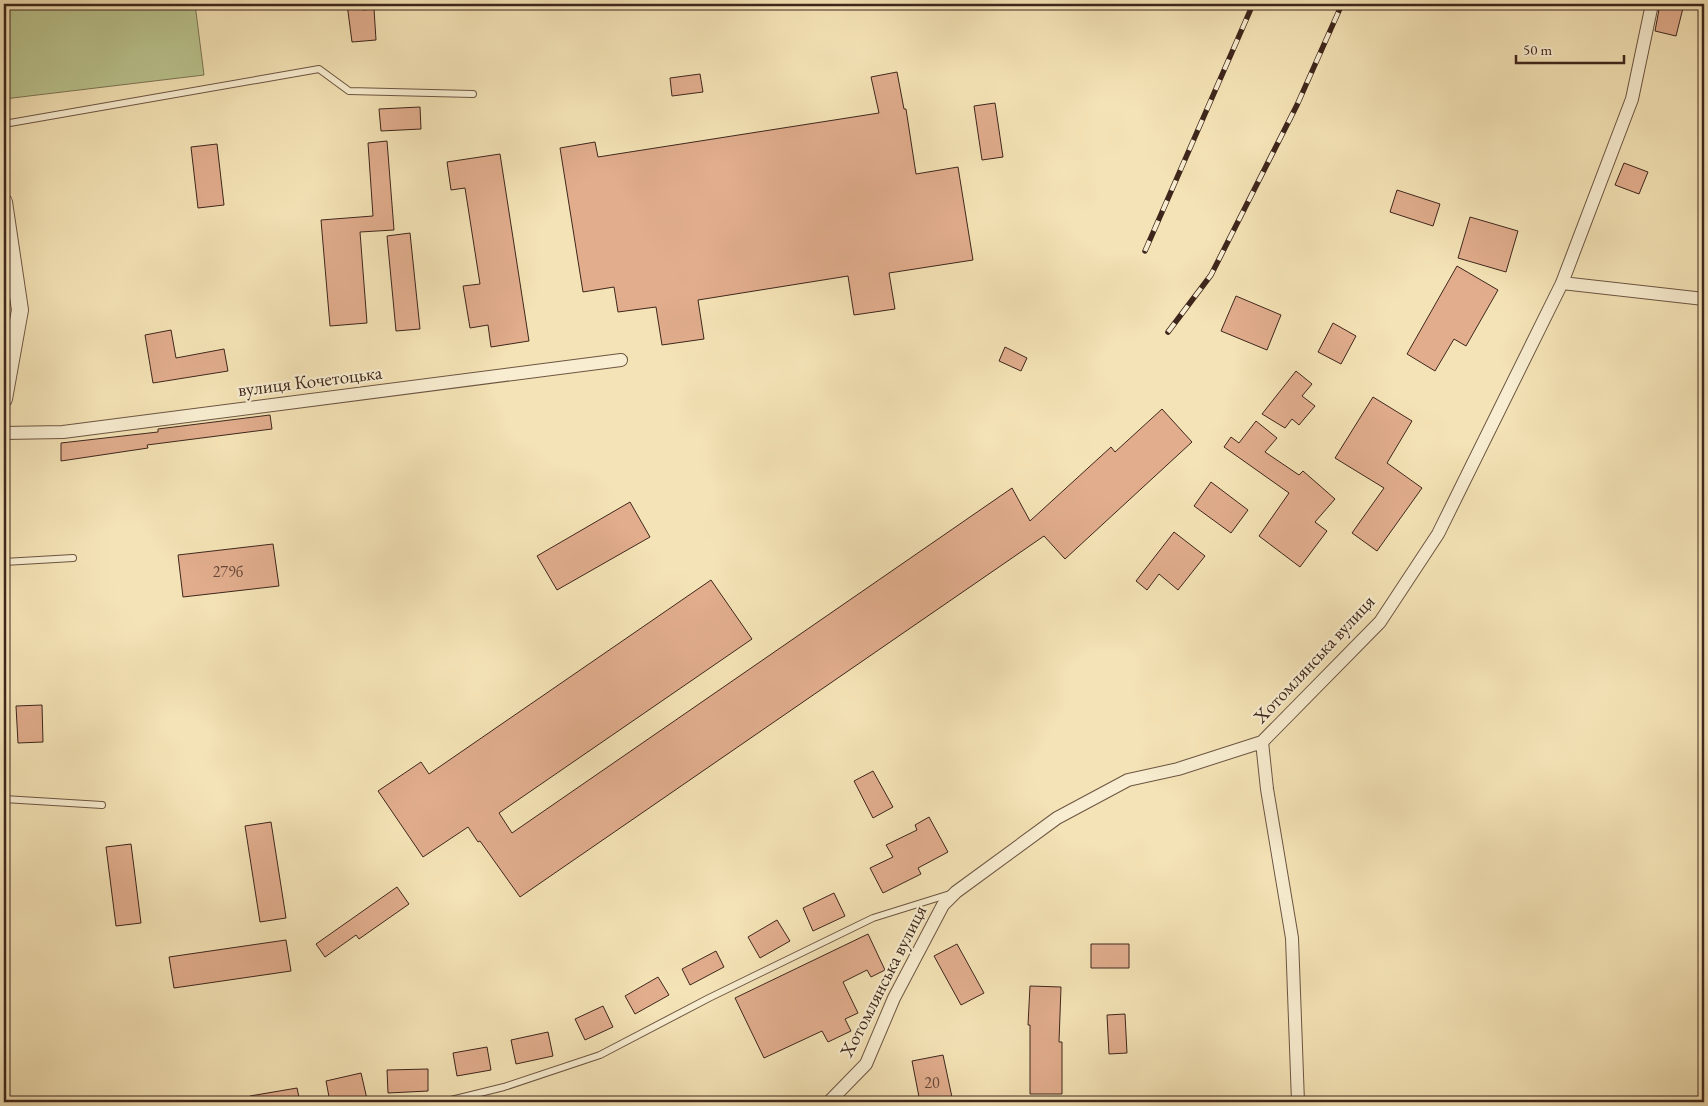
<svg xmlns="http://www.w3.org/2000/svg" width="1708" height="1106" font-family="'EB Garamond',serif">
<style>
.green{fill:#bac48f;stroke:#7c7556}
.building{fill:#e1ad8d;stroke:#3e261c}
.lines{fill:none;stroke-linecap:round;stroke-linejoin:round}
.service-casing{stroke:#6c5542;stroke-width:8}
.minor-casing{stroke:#6c5542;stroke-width:14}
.tertiary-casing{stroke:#6c5542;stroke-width:18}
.service{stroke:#f8edd0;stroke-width:6}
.minor{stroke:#f8edd0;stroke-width:12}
.tertiary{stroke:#f8edd0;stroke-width:16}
.rail-casing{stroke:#3e261c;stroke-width:5.5}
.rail{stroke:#f8edd0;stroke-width:4;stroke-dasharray:11;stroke-linecap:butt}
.labels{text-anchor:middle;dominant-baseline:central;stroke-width:4.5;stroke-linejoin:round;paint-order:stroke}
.number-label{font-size:16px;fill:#674838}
.street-label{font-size:19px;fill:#3e261c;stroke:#f8edd0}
</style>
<rect width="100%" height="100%" fill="#f4e3b6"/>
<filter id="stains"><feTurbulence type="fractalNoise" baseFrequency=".004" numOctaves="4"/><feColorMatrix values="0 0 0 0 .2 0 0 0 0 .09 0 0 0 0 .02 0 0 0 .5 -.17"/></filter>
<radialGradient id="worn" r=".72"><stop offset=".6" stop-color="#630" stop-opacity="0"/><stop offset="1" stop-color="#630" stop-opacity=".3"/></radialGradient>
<path class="green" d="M4,4H195L204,75L4,99Z"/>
<path class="building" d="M347,4H363V10L374,9L376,40L352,42Z
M1660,4H1684L1676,36L1655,31Z
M897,72L904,109H906L916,174L958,167L973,260L889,273L895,309L854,315L848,276L698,300L704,339L662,345L656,307L618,312L614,287L583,292L560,148L595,142L598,157L879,113L871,77Z
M700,74L703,92L672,96L670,78Z
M995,103L1003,157L982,160L974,106Z
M420,107L421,129L381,131L379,109Z
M387,141L394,230L360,232L367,323L330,326L321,220L373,216L368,143Z
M217,144L224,205L198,208L191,147Z
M500,154L529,341L491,347L488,325L470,328L463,286L480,284L465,188L451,190L447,162Z
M1624,163L1648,172L1639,194L1615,185Z
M1397,190L1440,204L1433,226L1390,212Z
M1470,217L1518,231L1506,272L1458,258Z
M410,233L420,329L396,331L387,236Z
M1457,266L1498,290L1466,346L1454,339L1435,371L1407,354Z
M1236,296L1281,315L1267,350L1221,331Z
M1333,323L1356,336L1341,364L1318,352Z
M171,330L176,358L224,349L228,371L153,383L145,335Z
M1005,347L1027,358L1021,371L999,361Z
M1296,371L1312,384L1302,396L1315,406L1299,425L1292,419L1285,428L1262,414Z
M1373,397L1412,421L1387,463L1422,488L1377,551L1352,533L1384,488L1335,458Z
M1162,409L1192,442L1065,559L1044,536L520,897L480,841L478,842L468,827L423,857L378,791L421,762L429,774L711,580L752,639L499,813L512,833L1012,488L1030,521L1111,447L1115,452Z
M270,415L272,429L147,445L148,448L61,461V443L158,432V429Z
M1256,421L1277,438L1265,452L1299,475L1303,471L1335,499L1315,522L1327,531L1300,567L1259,536L1289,493L1224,447L1231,437L1239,443Z
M1211,482L1248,510L1231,533L1194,506Z
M630,502L650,537L557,590L537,556Z
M1174,532L1205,556L1178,590L1159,574L1147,590L1136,581Z
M273,544L279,586L183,597L178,555Z
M42,705L43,742L18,743L16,706Z
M873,771L893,807L873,818L854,781Z
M929,817L948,852L918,868L921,874L883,893L870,868L893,857L886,845L917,830L915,825Z
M271,822L286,918L260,922L245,826Z
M131,844L141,923L116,926L106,847Z
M397,887L409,904L359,939L356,935L325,957L316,944Z
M834,893L845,916L813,931L803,908Z
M777,920L790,941L760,958L748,937Z
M868,934L885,970L871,977L867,970L843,982L858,1013L845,1019L851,1031L828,1042L822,1031L764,1058L735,998Z
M286,940L291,971L174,988L169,957Z
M957,944L984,993L961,1005L934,956Z
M1091,944H1129V968H1091Z
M716,951L724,967L690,985L682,969Z
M658,977L669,995L635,1014L625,996Z
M1030,986L1061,987L1059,1042H1062V1094H1030V1025H1028Z
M603,1006L613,1027L585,1040L575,1019Z
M1125,1014L1127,1053L1109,1054L1107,1015Z
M548,1032L553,1056L516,1064L511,1040Z
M487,1047L491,1070L457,1076L453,1053Z
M943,1055L953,1102H920L912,1061Z
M428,1069V1091L388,1093L387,1070Z
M361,1073L367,1099L353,1102H330L326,1081Z
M297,1088L300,1102H251L250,1096Z"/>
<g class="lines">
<g class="service-casing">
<path id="service" d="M4,124L319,69L349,91L473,94
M4,562L73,558
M4,799L102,805
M443,1102L504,1087L600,1055L709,998L873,918L950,894"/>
</g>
<g class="minor-casing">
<path id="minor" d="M1562,283L1704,299
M4,433L63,432L621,360
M1262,742L1267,789L1292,938L1298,1102
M829,1102L866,1064L894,998L943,905L956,892L1057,818L1128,780L1178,769L1262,742L1380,622L1438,534L1562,283L1632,99L1652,4"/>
</g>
<g class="tertiary-casing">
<path id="tertiary" d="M4,202L20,310L4,399"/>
</g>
<use href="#service" class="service"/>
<use href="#minor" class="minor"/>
<use href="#tertiary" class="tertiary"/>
<g class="rail-casing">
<path id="rail" d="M1145,251L1253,4
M1168,332L1211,275L1297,105L1342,4"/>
</g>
<use href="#rail" class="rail"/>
</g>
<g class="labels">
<g class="number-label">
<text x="228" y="571">279б</text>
<text x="932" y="1082">20</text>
</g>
<g class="street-label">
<text transform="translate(310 381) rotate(-7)">вулиця Кочетоцька</text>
<text transform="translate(1314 659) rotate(-47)">Хотомлянська вулиця</text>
<text transform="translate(883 981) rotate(-63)">Хотомлянська вулиця</text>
</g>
</g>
<rect width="1708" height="1106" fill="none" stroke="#f4e3b6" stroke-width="20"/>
<rect x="5" y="5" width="1698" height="1096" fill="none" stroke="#3e261c" stroke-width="2.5"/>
<rect x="10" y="10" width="1688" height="1086" fill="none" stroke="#3e261c"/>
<path d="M1516 55v8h108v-8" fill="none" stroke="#3e261c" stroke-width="2.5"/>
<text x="1523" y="55" font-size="15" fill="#3e261c" stroke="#f8edd0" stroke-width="4" paint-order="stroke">50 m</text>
<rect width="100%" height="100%" filter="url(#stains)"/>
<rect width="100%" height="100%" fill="url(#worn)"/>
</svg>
